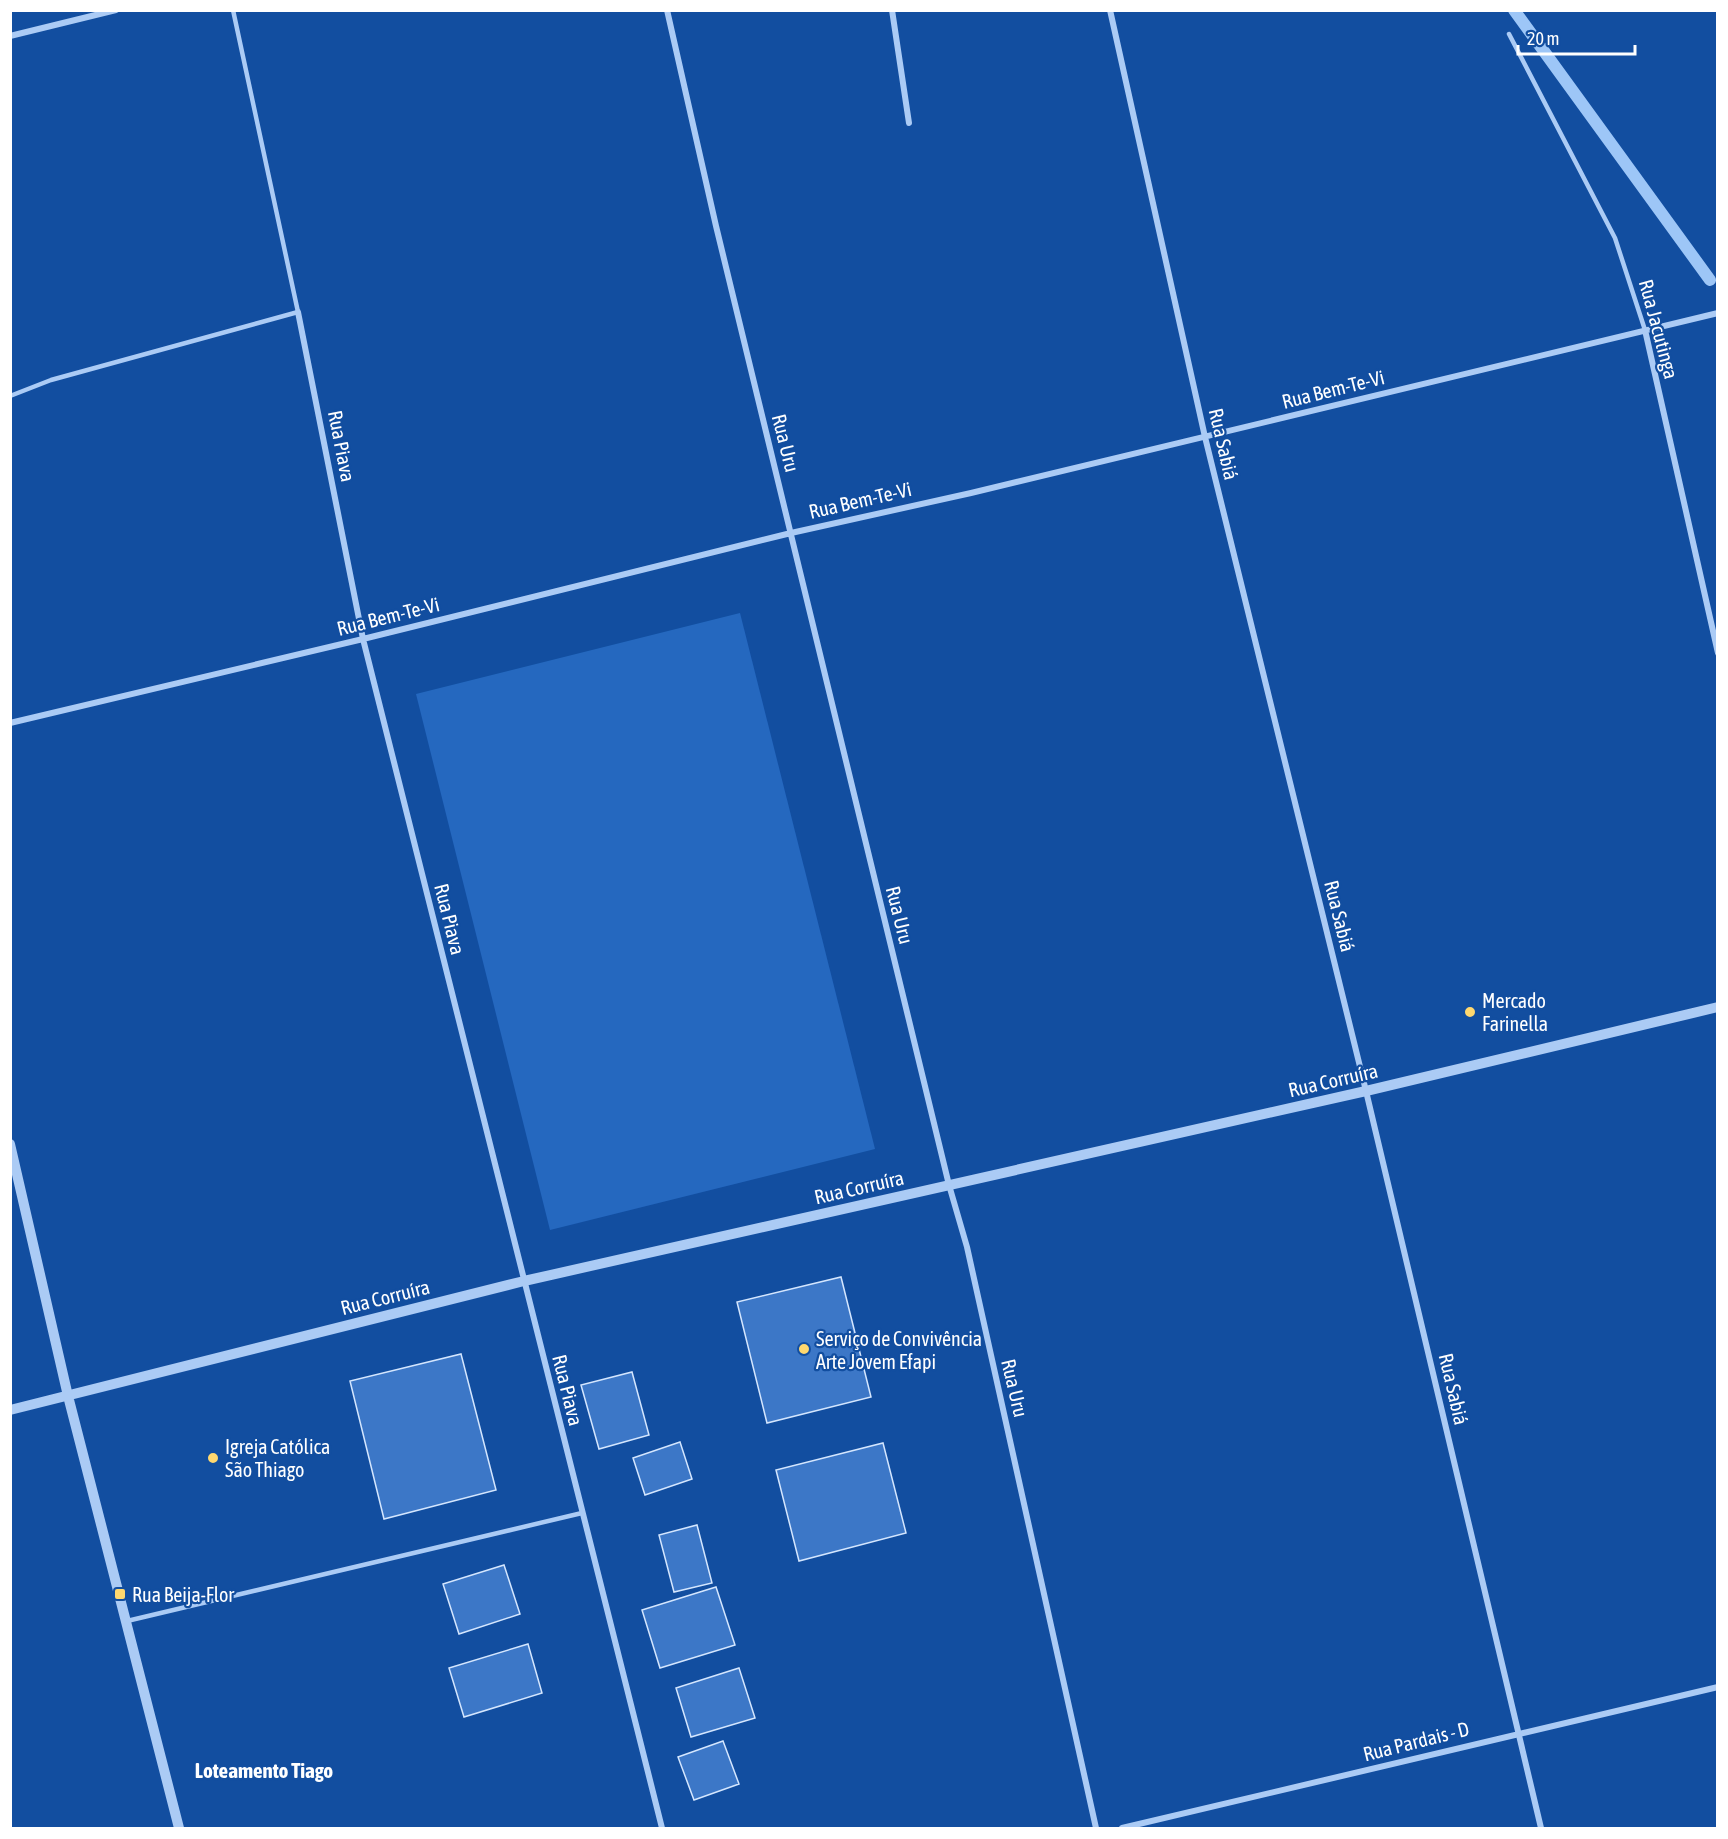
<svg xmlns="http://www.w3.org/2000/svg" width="1728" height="1839" font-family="'Asap Condensed',sans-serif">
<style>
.green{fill:#2568bf}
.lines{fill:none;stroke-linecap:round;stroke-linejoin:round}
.stream{stroke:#9dc6f7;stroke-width:12}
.building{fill:#3c77c7;stroke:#d4e6fe;stroke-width:1.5}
.service{stroke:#abcbf5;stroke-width:4.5}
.minor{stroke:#abcbf5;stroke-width:6}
.tertiary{stroke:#abcbf5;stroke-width:10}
.poi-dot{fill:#ffd86f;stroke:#124ea0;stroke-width:2}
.labels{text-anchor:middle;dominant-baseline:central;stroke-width:4.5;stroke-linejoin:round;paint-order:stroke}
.street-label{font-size:20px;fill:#fff;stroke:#124ea0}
.poi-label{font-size:20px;fill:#fff;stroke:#124ea0;text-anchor:start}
.neighbourhood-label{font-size:21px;font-weight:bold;fill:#fff;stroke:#124ea0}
</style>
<rect width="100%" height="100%" fill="#124ea0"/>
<path class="green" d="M740,613L875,1149L550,1230L416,694Z"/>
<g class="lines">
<path class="stream" d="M1514,10L1710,280"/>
</g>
<path class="building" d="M841,1277L871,1397L767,1423L737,1302Z
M461,1354L496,1490L384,1519L350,1381Z
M632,1372L649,1435L599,1449L581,1385Z
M680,1442L692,1479L645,1495L633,1458Z
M883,1443L906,1533L799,1561L776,1470Z
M697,1525L712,1583L674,1592L659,1535Z
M504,1565L520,1614L459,1634L443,1584Z
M716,1587L735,1645L660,1668L642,1610Z
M528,1644L542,1693L464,1717L449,1668Z
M739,1668L755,1718L691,1737L676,1688Z
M723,1741L739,1784L694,1800L678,1757Z"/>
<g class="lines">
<path class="service" d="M1509,34L1615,238L1645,330
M10,396L51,380L298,312L233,10
M127,1621L582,1513"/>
<path class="minor" d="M667,10L716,226L949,1185L967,1247L1096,1828
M892,10L909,123
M1110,10L1205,437L1366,1091L1541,1828
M10,36L116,10
M298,312L363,639L662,1828
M1645,330L1718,653
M10,723L363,639L791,533L971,493L1718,313
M1122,1828L1718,1687"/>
<path class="tertiary" d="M10,1144L68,1396L179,1828
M10,1410L524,1281L1366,1091L1718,1007"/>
</g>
<g class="poi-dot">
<circle cx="1470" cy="1012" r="6"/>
<circle cx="804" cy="1349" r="6"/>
<circle cx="213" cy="1458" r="6"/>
<rect x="114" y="1588" width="12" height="12" rx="3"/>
</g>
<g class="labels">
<g class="street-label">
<text transform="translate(1659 329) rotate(75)">Rua Jacutinga</text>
<text transform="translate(1333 389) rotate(-14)">Rua Bem-Te-Vi</text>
<text transform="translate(786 443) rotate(76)">Rua Uru</text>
<text transform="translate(1224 444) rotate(77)">Rua Sabiá</text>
<text transform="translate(342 446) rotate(79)">Rua Piava</text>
<text transform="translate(860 500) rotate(-13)">Rua Bem-Te-Vi</text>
<text transform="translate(388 616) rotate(-14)">Rua Bem-Te-Vi</text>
<text transform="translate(900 915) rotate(76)">Rua Uru</text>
<text transform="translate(1340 916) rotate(76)">Rua Sabiá</text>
<text transform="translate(450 919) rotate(76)">Rua Piava</text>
<text transform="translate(1333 1080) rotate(-13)">Rua Corruíra</text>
<text transform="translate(859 1187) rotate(-13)">Rua Corruíra</text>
<text transform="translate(385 1297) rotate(-14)">Rua Corruíra</text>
<text transform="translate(1015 1388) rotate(77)">Rua Uru</text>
<text transform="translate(1454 1389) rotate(77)">Rua Sabiá</text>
<text transform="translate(568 1390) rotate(76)">Rua Piava</text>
<text transform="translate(1416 1741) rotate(-14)">Rua Pardais - D</text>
</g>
<g class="poi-label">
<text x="1482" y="1000">Mercado<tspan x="1482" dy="23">Farinella</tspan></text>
<text x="816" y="1338">Serviço de Convivência<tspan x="816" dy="23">Arte Jovem Efapi</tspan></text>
<text x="225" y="1446">Igreja Católica<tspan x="225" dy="23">São Thiago</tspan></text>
<text x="132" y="1594">Rua Beija-Flor</text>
</g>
<g class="neighbourhood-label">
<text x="264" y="1770">Loteamento Tiago</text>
</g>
</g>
<rect width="1728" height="1839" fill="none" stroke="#ffffff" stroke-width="24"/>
<path d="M1518 45v9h117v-9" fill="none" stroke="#ffffff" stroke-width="3"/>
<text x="1527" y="45" font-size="18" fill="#ffffff" stroke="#124ea0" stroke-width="4.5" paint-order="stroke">20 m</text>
</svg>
